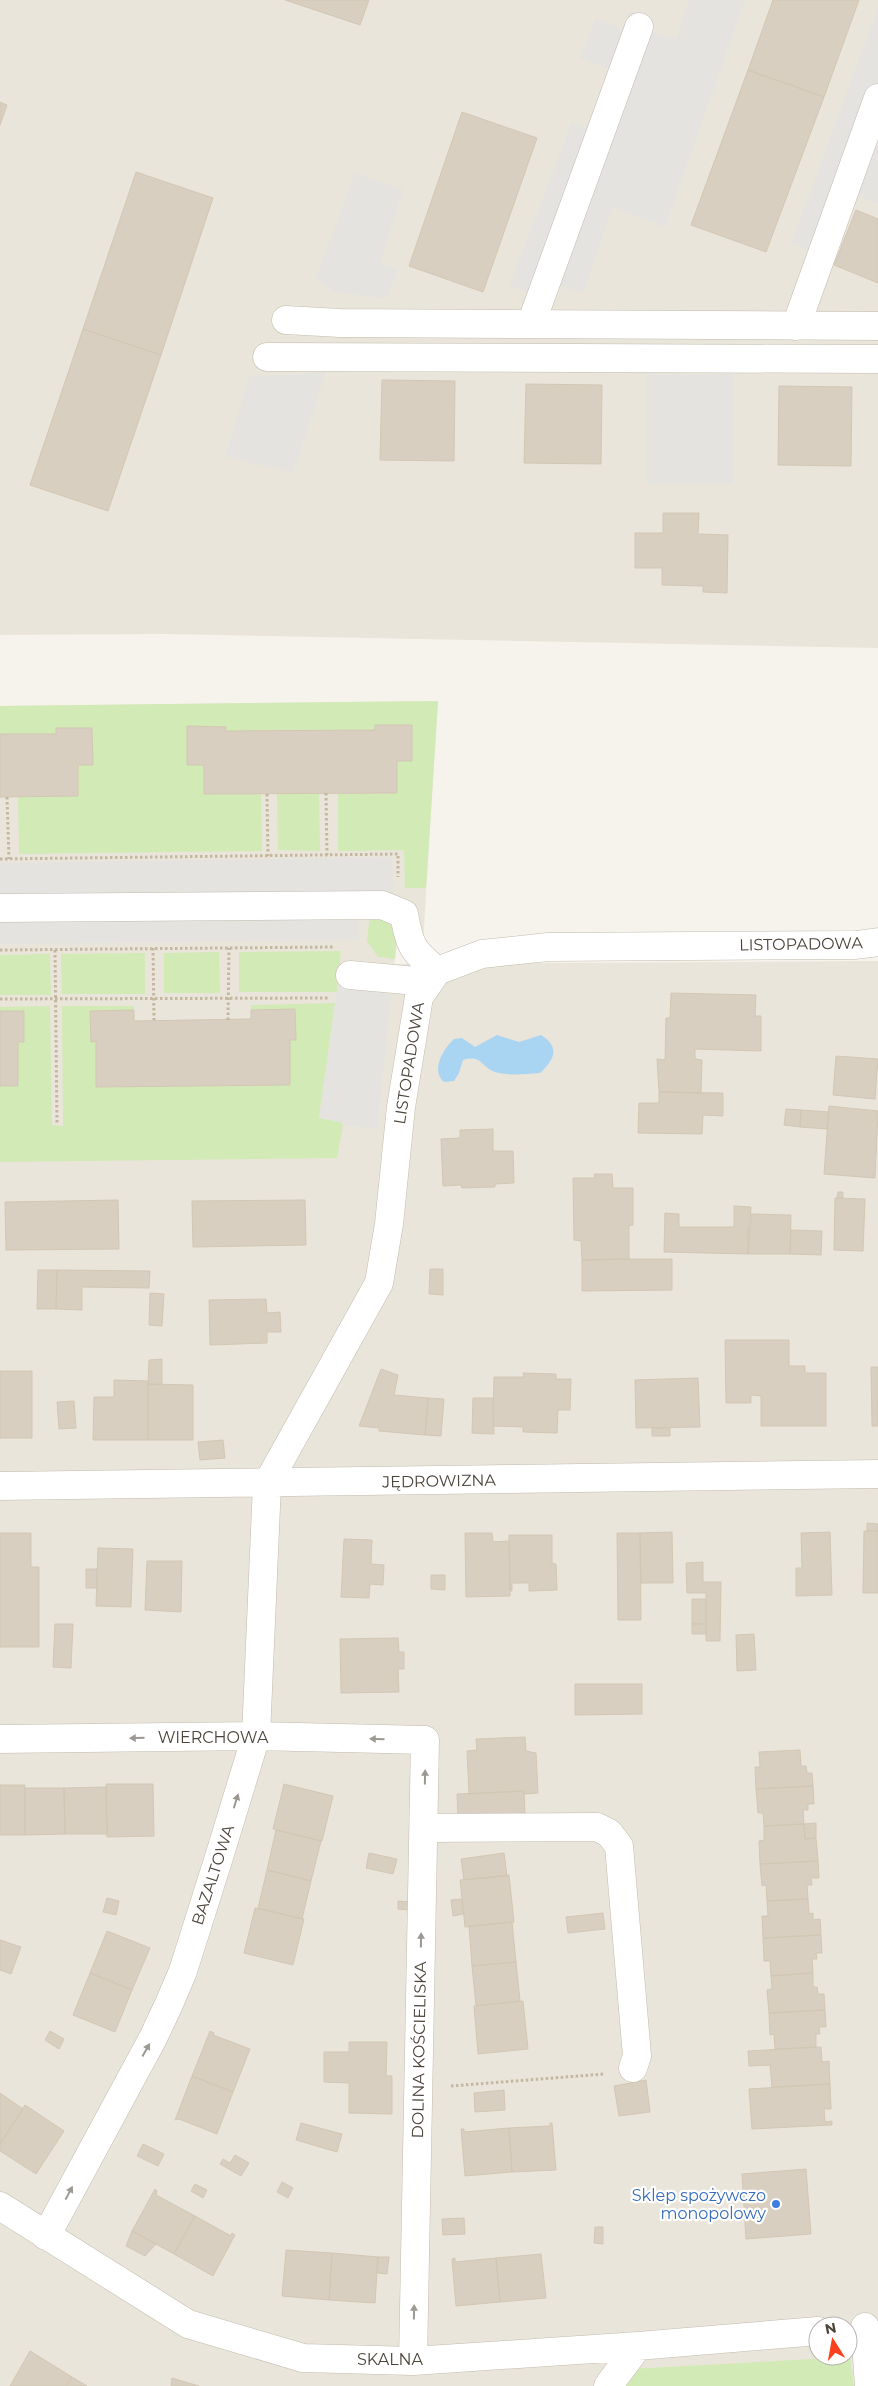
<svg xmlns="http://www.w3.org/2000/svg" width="878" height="2386" font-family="Montserrat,sans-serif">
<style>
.residential{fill:#eae5da;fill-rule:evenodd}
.green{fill:#d2eab5}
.parking{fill:#e5e3e0}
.water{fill:#a9d4f2}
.building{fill:#d8cfc1;stroke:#d3c7b4}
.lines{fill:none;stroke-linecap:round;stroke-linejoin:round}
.minor-casing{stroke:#c2bbae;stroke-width:29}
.path{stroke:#c4b79f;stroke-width:3;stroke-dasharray:2.5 2.5;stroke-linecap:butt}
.minor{stroke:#fff;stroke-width:28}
.oneway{fill:#9c9892}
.shop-dot{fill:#3f7fe0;stroke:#fff;stroke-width:2}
.labels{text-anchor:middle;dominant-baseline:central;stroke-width:4.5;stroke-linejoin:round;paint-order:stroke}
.street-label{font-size:16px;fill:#4b4439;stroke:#fff}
.shop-label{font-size:16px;fill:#366cbe;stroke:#fff;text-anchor:end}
</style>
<rect width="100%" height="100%" fill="#f6f3ec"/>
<path class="residential" d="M0,0H878V648L164,634L0,635Z
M438,701L423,943L397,941L394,964L878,961V2386H854L850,2357L617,2386H0V706ZM818,2326H848V2356H818Z"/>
<path class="green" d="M438,701L426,888H405L404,850L338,851V794L397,793V761H412L411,725H375V730L225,731V727H187V765H204V794H261L262,851L19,854L18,797L78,796V765L93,764L92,728H56V734H0V706Z
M277,794H319L320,851L278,850Z
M370,915C397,922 398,934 395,959L378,957L367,941Z
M341,951L337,992H239V952Z
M219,952L220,993H164V953Z
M145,953V994H62L61,954Z
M50,954L51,995H0V955Z
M335,1003L319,1118L341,1122L343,1125L337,1158L0,1162V1086H18V1042L0,1011V1007L50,1006L52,1125L63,1126L62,1006H134V1010L90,1011L91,1041H96L97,1087L290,1085V1040H296L295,1010H251V1005Z
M850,2357L854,2386H617L630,2369Z"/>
<path class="parking" d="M689,0H745L665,227L613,207L583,293L557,285L525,291L509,286L572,122L586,128L609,69L580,58L596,18L623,29L630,10L655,20L652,31L676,39Z
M878,8V203L855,195L831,258L791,244Z
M355,173L403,190L380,262L398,270L387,298L337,293L315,280Z
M326,372L293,473L225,457L249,377Z
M647,374H733V484H647Z
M392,857L393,890L359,903V940L0,944V863Z
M338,983L391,995L377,1129L343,1125L341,1122L319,1118Z"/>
<path class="water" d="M497,1035L519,1042L541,1035C560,1047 555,1059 540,1073C525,1074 509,1076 495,1072C481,1067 482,1054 463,1060L459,1073L454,1081L444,1082C430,1070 444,1048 454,1039L462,1038L475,1047Z"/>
<path class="building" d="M285,0H369L360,25Z
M773,0H859L824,97L748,70Z
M748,70L824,97L766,252L691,225Z
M0,102L7,105L0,125Z
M462,112L537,138L483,292L409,266Z
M136,172L213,198L161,355L83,329Z
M856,210L878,219V283L834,265Z
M83,329L161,355L108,511L30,485Z
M382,380L455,381L454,461L380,460Z
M526,384L602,385L601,464L524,463Z
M779,386L852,387L851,466L778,465Z
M663,513H699L698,534L728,535L727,593L703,592V586L662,585V568H635V533H663Z
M375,725H412V761H397V793L204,794V765H187V726L226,727L225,731L375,730Z
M56,728H92L93,765H78V796L0,797V734H56Z
M671,993L756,995L755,1016H761V1051L695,1049V1059L702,1060L701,1093L659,1092L657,1059L665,1060L666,1018H670Z
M295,1009L296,1040H290V1085L96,1087V1041L91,1042L90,1011L134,1010V1021L251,1019V1010Z
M0,1011H24V1042H18V1086H0Z
M836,1056L878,1059L875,1099L833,1095Z
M659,1092L723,1093V1116L703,1115L702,1134L638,1133L639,1103H659Z
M829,1106L878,1111L875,1178L824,1174Z
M786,1109L801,1110L800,1127L784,1125Z
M801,1110L829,1112L827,1129L800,1127Z
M493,1129V1151H513L514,1183L495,1184V1187L462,1188L461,1185L443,1186L441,1139L460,1138V1130Z
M594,1174H612L613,1188H633V1225L629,1226V1259L582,1260L581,1241L574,1240L573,1178H595Z
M838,1192H843V1198H837Z
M835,1198L865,1199L863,1251L834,1250Z
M118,1200L119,1249L6,1250L5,1202Z
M305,1200L306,1245L193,1247L192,1201Z
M734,1206L751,1207L748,1254L664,1252L665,1213L679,1214V1227H734Z
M751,1214L791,1215L790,1254H748V1227H751Z
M791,1230L822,1231L821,1255L790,1254Z
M629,1259H672V1290L582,1291V1260Z
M430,1269H443V1295L429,1294Z
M38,1270H57L56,1309H37Z
M57,1270L150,1271L149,1288L82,1287V1310L56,1309Z
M150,1293L164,1294L162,1326L149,1325Z
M266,1299L267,1313L280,1312L281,1332H267V1343L210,1345L209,1300Z
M725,1340H789V1366H805V1373H826V1426H761V1396L751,1395V1403H726Z
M162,1359V1385L148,1384L149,1360Z
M871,1367H878V1426H872Z
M381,1369L398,1375L394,1395L428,1398L425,1435L379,1431V1428L359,1426Z
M0,1371H32V1438H0Z
M523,1373L556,1374V1379H571L570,1410H558L557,1433L523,1432V1427L493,1426L494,1377H524Z
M698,1378L700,1427L636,1428L635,1380Z
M114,1380L148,1381V1440H93L94,1397H114Z
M148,1384L193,1385V1440H148Z
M428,1398L444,1399L441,1436L425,1435Z
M473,1398H493L494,1434L472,1433Z
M74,1401L76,1428L59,1429L57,1402Z
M652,1428H670V1436H652Z
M223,1440L225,1458L200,1460L198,1442Z
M867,1523L878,1524V1531H867Z
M864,1531H878V1593H863Z
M672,1532L673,1583H641L640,1533Z
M830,1532L832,1595L796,1596V1568H802L801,1533Z
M0,1533H31V1567H39V1647H0Z
M465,1533H492L493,1542L509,1541L510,1596L466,1597Z
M617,1533H640L641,1620H618Z
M509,1535H552V1563L556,1564L557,1590L529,1591V1583H512V1591H510Z
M344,1539L372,1540L371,1564L384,1565L383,1585L370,1584L369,1598L341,1597Z
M98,1548L133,1549L131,1607L96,1606Z
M147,1561H182L181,1612L145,1610Z
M703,1562V1582H721L720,1641H706V1593H687L686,1563Z
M86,1569H97V1588H86Z
M431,1575H445V1590L431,1589Z
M692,1599H706V1624H692Z
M55,1624H73L71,1668L53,1667Z
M692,1624H706V1634H692Z
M754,1634L756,1670L737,1671L736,1635Z
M398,1638L399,1652H404V1669H398L399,1692L341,1693L340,1639Z
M575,1684H642V1714L575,1715Z
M525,1737L526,1751L536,1753L538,1793L524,1794V1791L469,1794L467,1751L477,1750L476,1739Z
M800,1750L801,1766H806L807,1773H812L813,1786L756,1789L755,1767H760L759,1752Z
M106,1784H153L154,1836L107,1837Z
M284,1784L333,1796L322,1841L273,1829Z
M0,1785H25V1835H0Z
M813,1786L814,1804H808V1810H803L804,1824L764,1826L763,1813H758L756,1789Z
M106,1787L107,1834H65L64,1788Z
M25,1788H64L65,1834L25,1835Z
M524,1791L525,1813L458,1817L457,1794Z
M816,1823V1838L805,1839L804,1824Z
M804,1824L805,1839L816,1838L818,1861L760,1864L759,1841L764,1840V1826Z
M276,1830L321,1841L311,1881L267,1870Z
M369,1853L397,1859L393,1874L366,1868Z
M504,1853L507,1876L464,1880L461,1859Z
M818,1861L819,1878H811L812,1885H807L808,1899L767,1901L766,1885L762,1886L760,1864Z
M267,1870L311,1881L302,1919L258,1908Z
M509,1875L514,1922L465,1927L460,1880Z
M107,1898L119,1901L116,1915L103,1912Z
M462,1899L463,1914L453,1916L451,1900Z
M808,1899L809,1914L813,1913V1920L820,1919L821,1935L763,1938L762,1916H768L767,1901Z
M398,1901L409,1902V1910L398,1909Z
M255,1908L304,1919L293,1965L244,1953Z
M603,1913L605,1929L568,1933L566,1917Z
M512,1922L516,1962L472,1966L469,1926Z
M107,1931L150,1948L132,1990L90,1973Z
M821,1935L822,1953H816L817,1959H812L813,1973L771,1976L770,1961H764L763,1938Z
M0,1940L21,1947L11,1974L0,1970Z
M516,1962L520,2001L476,2006L472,1966Z
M90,1973L132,1990L115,2032L73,2015Z
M813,1973V1987H817L818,1994H824L825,2010L769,2013L767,1990L772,1989L771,1976Z
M523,2001L528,2049L478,2054L474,2006Z
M825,2010L826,2027H819L820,2034H816V2047L775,2049L774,2034L770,2035L769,2013Z
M50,2031L64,2039L59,2049L45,2040Z
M210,2031L214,2033L213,2035L250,2049L233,2092L192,2076Z
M349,2042H387L386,2076H392V2114L349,2113V2083L324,2082V2052H349Z
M821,2047L822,2062L829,2061L830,2084L772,2087L770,2065L749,2066L748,2051Z
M192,2076L233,2092L217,2134L179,2119L175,2120Z
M646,2080L650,2112L619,2116L614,2086Z
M830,2084L831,2109H824L825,2122L832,2121V2125L752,2129L749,2089Z
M504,2090L505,2110L475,2112L474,2093Z
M0,2093L23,2109L0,2144Z
M25,2105L64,2131L36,2174L0,2151V2144Z
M301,2123L342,2134L337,2152L296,2140Z
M550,2123H552L556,2170L512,2172L509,2128L550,2126Z
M509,2128L512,2172L465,2176L461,2129H464V2132Z
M143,2144L164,2154L158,2166L137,2156Z
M235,2155L249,2163L241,2176L220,2164L223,2159L230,2163Z
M806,2169L811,2234L746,2239L742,2174Z
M282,2182L293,2188L288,2198L277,2192Z
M195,2184L207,2190L203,2198L191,2191Z
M155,2189L157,2191L156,2195L195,2216L174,2254L132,2231Z
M195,2216L231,2236L232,2233L235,2235L213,2276L174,2254Z
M464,2218L465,2234L443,2235L442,2219Z
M595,2227H603V2244L594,2243Z
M132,2231L156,2244L145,2256L126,2246Z
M286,2250L332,2253L329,2300L282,2296Z
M332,2253L378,2257L375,2303L329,2300Z
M541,2254L546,2298L500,2302L496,2258Z
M378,2257H389L387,2274L377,2273Z
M455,2258V2262L496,2258L500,2302L456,2306L452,2259Z
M30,2351L72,2377L66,2386H10Z
M72,2377L87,2386H66Z
M172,2378L199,2386H171Z"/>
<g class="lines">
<g class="minor-casing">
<path id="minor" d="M286,320L340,323L878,326
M531,324L639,27
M796,326L878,98
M267,357L878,359
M0,908L382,905L404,914C410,947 412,950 437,971
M350,975L428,982
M0,1486L878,1474
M0,1739L256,1736L425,1740L413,2361
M424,1828L597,1827L609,1833L619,1846L637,2056L633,2068
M0,2206L188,2324L303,2358L413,2361L638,2346L818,2331
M46,2236L153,2038L169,2004L183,1971L220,1854L256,1736L267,1484L379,1283L389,1224L401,1107L419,997L437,971L482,954L548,947L856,945L878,942
M865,2327L869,2386
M608,2386L638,2346"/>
</g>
<path class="path" d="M326,793L327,855
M267,794L268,856
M7,797L9,859
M0,859L398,854V877
M153,948L154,1020
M0,950L334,947
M55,950L57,1125
M0,999L329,998
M228,1020L229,948
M451,2086L604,2074"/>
<use href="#minor" class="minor"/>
</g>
<defs><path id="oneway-solid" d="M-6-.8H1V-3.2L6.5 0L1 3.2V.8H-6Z" transform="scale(1.25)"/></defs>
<g class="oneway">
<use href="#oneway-solid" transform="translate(137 1738) rotate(179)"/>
<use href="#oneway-solid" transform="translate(377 1739) rotate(-179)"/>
<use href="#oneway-solid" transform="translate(425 1777) rotate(-89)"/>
<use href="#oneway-solid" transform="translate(236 1801) rotate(-73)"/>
<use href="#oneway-solid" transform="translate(421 1940) rotate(-89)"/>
<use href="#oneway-solid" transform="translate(146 2050) rotate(-61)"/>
<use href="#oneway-solid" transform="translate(69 2193) rotate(-62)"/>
<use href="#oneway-solid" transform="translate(414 2312) rotate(-89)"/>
</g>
<circle class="shop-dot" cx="776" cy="2204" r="5"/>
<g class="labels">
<g class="street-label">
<text transform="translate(801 944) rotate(-1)">LISTOPADOWA</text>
<text transform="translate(409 1063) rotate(-81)">LISTOPADOWA</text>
<text transform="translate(439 1481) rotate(-1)">JĘDROWIZNA</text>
<text x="213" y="1737">WIERCHOWA</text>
<text transform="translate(213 1875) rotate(-72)">BAZALTOWA</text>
<text transform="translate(419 2050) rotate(-89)">DOLINA KOŚCIELISKA</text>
<text x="390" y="2359">SKALNA</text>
</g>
<g class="shop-label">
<text x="766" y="2195">Sklep spożywczo<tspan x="766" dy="18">monopolowy</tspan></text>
</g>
</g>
<g transform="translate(833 2341) rotate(349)"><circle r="24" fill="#ffffff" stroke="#b7b4b0"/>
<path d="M0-4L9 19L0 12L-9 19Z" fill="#fc3f1d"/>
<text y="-8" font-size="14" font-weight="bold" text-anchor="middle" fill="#4b4439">N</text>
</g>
</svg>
